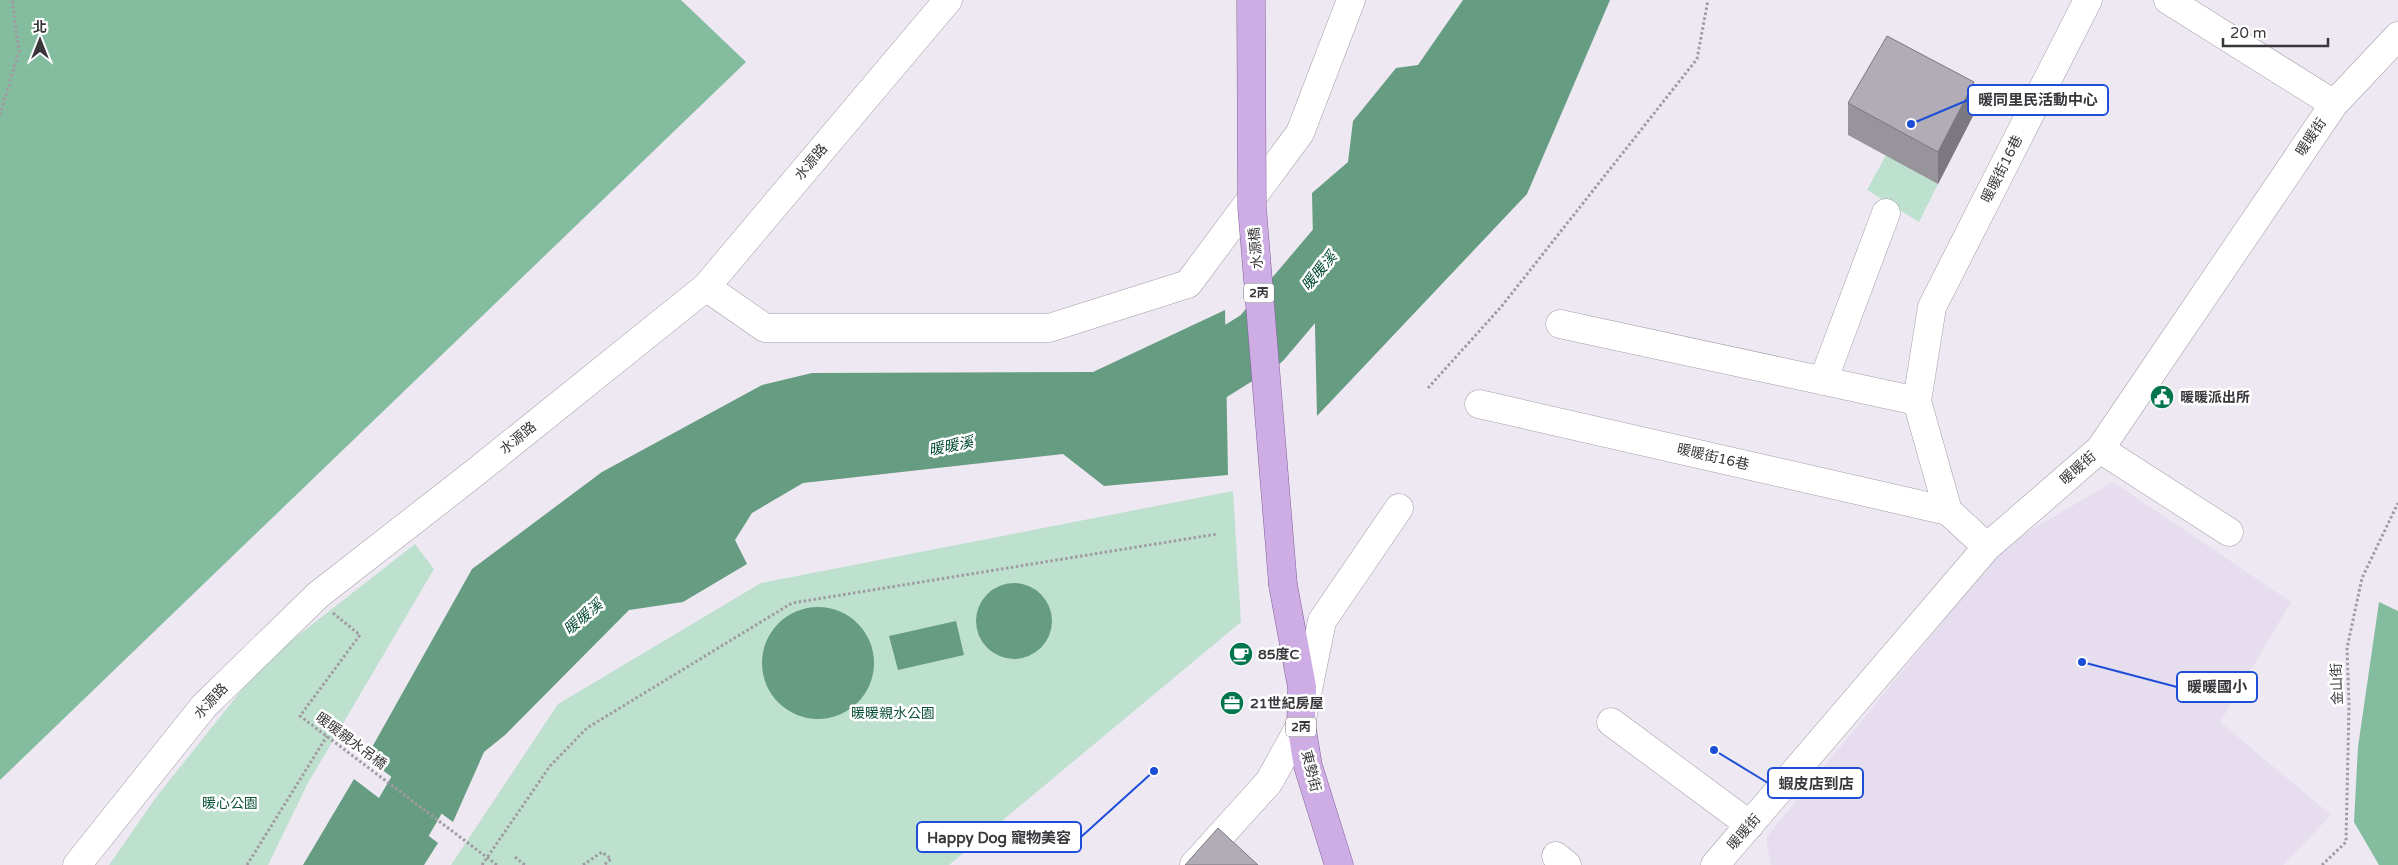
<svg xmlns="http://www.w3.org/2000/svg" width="2398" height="865" font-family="'Varela Round','Noto Sans TC',sans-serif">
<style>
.built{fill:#e6ddee}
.green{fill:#bee1cf}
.forest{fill:#84bc9f}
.water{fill:#669c81}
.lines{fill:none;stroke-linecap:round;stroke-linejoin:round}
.river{stroke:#669c81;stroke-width:62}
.minor-casing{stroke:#a39ea8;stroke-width:29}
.major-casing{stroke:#83609c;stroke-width:29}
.path{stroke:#a09ba3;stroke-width:3;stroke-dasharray:2.5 2.5;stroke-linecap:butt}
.minor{stroke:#fff;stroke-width:28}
.major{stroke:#cdade3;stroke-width:28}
.major-bridge-casing{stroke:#83609c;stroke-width:29;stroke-linecap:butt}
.path-bridge{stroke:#a09ba3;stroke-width:3;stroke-dasharray:2.5 2.5;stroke-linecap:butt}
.major-bridge{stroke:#cdade3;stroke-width:28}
.wall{fill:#98949c}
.shaded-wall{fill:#7c787f}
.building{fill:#b1acb5;stroke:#7c787f}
.labels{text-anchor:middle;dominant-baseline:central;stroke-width:5;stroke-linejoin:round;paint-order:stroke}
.shield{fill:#fff;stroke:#747376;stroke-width:1}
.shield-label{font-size:12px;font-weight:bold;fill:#39373b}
.street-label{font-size:14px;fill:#39373b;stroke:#fff}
.poi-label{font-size:14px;font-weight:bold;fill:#39373b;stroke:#fff;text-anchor:start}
.park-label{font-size:14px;fill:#0e5439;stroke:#fff}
.water-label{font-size:15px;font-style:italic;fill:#004a30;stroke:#fff}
.leader{fill:none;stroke:#1d4ed8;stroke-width:2}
.callout-dot{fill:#1d4ed8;stroke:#fff;stroke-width:2}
.callout{fill:#fff;stroke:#1d4ed8;stroke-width:2}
.callout-label{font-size:15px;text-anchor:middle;font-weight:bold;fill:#39373b}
</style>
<rect width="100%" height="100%" fill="#eee8f2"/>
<path class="built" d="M2113,482L2291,602L2220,722L2331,815L2283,865H1771L1766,838L2005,545Z"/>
<path class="green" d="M1886,155L1938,184L1919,222L1867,190Z
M1233,491L1241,622L949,865H451L558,704L761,583Z
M415,544L434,569L308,783L268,865H109L157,796L264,662Z"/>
<path class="forest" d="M0,0H681L746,62L0,780Z
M2379,602L2398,611V865H2379L2354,822L2358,747Z"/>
<path class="water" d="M1463,0H1610L1527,194L1317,416L1312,193L1348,162L1353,121L1396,68L1418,65Z
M1225,310L1228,475L1104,486L1063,454L803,483L752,513L735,540L747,564L683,602L629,610L505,735L484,752L453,822L366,758L472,569L602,472L762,385L812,373L1093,372Z
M976 621a38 38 0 1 1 76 0a38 38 0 1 1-76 0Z
M762 663a56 56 0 1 1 112 0a56 56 0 1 1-112 0Z
M956,621L964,655L898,670L889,636Z
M354,779L438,843L424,865H303Z"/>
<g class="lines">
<path class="river" d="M1148,399L1202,376L1261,339L1370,210
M376,865L460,720"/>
<g class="minor-casing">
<path id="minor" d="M2168,0L2334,104
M706,287L765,328H1049L1188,284L1300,133L1351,0
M1560,324L1917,401
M1823,381L1886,213
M1479,404L1948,511
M2100,449L2229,532
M1987,547L1948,511L1917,401L1932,307L2088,0
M1611,722L1750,825
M1556,856L1567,865
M77,865L204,706L318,595L477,471L706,287L948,0
M1194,865L1269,782L1301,724L1322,621L1399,508
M1715,865L1987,547L2100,449L2334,104L2398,36"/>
</g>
<g class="major-casing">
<path id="major" d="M1283,585L1302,687L1301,724L1308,766L1339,865"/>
</g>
<path class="path" d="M0,115L19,51L12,0
M1428,388L1501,307L1697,59L1708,0
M515,857L525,865
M247,865L327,736
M482,865L550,766L587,728L792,603L1217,534
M583,865L602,852L611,859L604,865
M2322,865L2346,842L2349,706L2347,648L2362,578L2398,503"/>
<use href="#minor" class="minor"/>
<use href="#major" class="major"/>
<g class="major-bridge-casing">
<path id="major-bridge" d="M1251,0L1252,207L1283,585"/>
</g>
<path class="path-bridge" d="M333,613L360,635L300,716L497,865"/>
<use href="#major-bridge" class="major-bridge"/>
</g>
<path class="wall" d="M1848,103L1974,114L1938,184L1848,135Z"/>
<path class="shaded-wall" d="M1974,82V114L1938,184V152Z"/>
<path class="building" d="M1887,36L1974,82L1938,152L1848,103Z
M1218,828L1258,865H1185Z"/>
<defs>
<g id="civic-disc" transform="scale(1.25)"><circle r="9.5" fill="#02754f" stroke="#fff"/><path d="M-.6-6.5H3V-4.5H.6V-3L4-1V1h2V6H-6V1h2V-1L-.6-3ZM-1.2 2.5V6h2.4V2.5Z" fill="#fff"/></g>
<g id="cafe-disc" transform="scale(1.25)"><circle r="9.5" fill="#02754f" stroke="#fff"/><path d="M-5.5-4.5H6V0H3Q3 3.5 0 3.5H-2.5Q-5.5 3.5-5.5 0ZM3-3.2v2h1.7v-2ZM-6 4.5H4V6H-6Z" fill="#fff"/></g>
<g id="office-disc" transform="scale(1.25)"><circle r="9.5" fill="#02754f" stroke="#fff"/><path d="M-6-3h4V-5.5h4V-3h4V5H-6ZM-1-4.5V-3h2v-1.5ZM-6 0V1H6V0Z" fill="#fff"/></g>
</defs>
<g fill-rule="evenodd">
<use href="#civic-disc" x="2162" y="397"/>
<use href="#cafe-disc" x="1241" y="654"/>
<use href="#office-disc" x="1232" y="703"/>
</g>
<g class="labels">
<g class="shield">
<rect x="1244" y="283.5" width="30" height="19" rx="4"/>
<rect x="1286" y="717.5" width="30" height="19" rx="4"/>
</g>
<g class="shield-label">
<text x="1259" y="293">2丙</text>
<text x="1301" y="727">2丙</text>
</g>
<g class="street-label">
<text transform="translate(2311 137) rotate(-56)">暖暖街</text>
<text transform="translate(811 162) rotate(-50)">水源路</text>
<text transform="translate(2002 169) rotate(-63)">暖暖街16巷</text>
<text transform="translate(1256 248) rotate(-95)">水源橋</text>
<text transform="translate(518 438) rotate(-39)">水源路</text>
<text transform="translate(1713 457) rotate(13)">暖暖街16巷</text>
<text transform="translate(2078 468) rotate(-41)">暖暖街</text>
<text transform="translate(2337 684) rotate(-92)">金山街</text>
<text transform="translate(211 701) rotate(-47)">水源路</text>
<text transform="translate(351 741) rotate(37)">暖暖親水吊橋</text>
<text transform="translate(1311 771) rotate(76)">東勢街</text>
<text transform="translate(1744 832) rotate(-49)">暖暖街</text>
</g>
<g class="poi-label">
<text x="2180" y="397">暖暖派出所</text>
<text x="1258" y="654">85度C</text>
<text x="1250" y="703">21世紀房屋</text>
</g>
<g class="park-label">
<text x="893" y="713">暖暖親水公園</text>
<text x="230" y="803">暖心公園</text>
</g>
<g class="water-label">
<text transform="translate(1319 271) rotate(-50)">暖暖溪</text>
<text transform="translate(951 446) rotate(-11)">暖暖溪</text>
<text transform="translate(583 617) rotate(-40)">暖暖溪</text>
</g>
</g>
<path class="leader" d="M1911 124L1968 100M2082 662L2177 687M1714 750L1768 783M1154 771L1081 837"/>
<g class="callout-dot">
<circle cx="1911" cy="124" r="5"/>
<circle cx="2082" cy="662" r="5"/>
<circle cx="1714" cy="750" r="5"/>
<circle cx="1154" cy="771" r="5"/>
</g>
<g class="callout">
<rect x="1968" y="85" width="140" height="30" rx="5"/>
<rect x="2177" y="672" width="80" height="30" rx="5"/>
<rect x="1768" y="768" width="95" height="30" rx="5"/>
<rect x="917" y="822" width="164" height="30" rx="5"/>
</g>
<g class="callout-label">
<text x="2038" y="105">暖同里民活動中心</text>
<text x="2217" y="692">暖暖國小</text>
<text x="1816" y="789">蝦皮店到店</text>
<text x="999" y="843">Happy Dog 寵物美容</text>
</g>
<g transform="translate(40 40)" stroke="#ffffff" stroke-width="4" paint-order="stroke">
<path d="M0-4L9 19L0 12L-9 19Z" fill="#39373b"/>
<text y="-8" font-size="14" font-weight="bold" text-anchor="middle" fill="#39373b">北</text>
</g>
<path d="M2223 38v8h105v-8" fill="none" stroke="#39373b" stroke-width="2.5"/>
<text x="2230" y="38" font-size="15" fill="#39373b" stroke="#ffffff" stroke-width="4" paint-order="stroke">20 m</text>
</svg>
